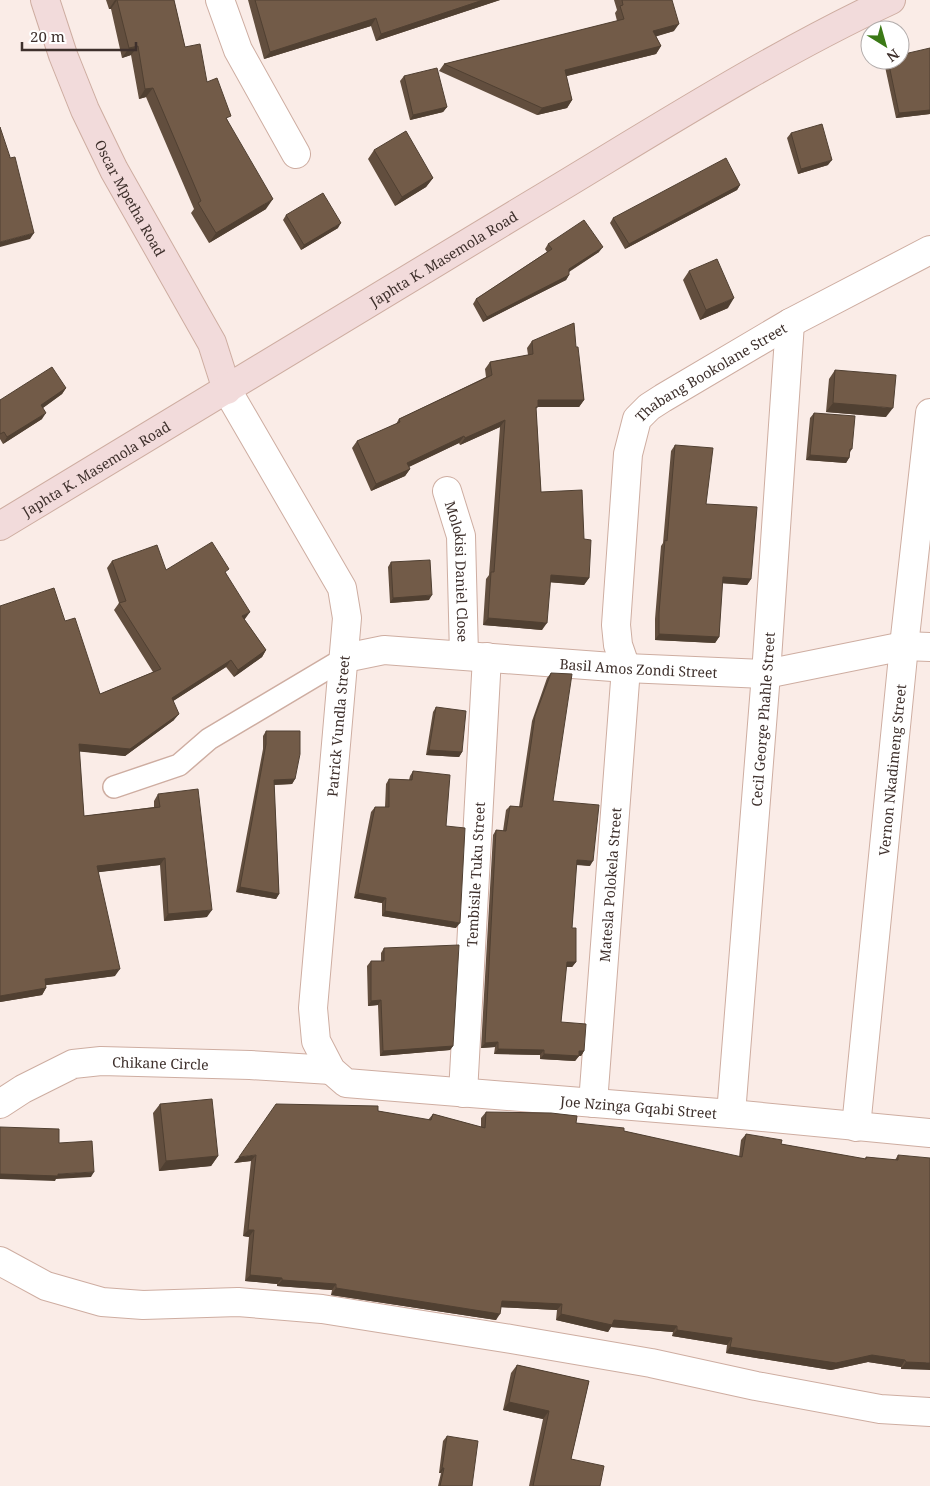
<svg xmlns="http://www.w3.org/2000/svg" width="930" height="1486" font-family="'Noto Serif',serif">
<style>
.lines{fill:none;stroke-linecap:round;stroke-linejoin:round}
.lane-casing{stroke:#ceada1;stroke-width:24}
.street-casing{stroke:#ceada1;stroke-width:30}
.secondary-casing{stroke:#ceada1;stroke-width:30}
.lane{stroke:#fff;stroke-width:21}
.street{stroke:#fff;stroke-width:28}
.secondary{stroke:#f2dbdb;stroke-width:28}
.wall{fill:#624e3e}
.shaded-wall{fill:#504032}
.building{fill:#725b48;stroke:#504032}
.labels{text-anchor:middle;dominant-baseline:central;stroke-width:5;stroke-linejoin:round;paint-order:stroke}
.street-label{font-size:14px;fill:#3e302c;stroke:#fff}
</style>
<rect width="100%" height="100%" fill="#faece7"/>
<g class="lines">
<g class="lane-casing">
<path id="lane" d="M114,787L179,765L209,739L345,658"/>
</g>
<g class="street-casing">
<g id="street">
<path d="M220,0L238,50L296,154"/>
<path id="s1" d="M227,390L342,588L347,618L313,1008L316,1041L331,1070L346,1083L731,1114L930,1133"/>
<path id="s2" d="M447,491L461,536L464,655"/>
<path id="s3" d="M345,658L384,650L626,668L766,674L904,646L930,647"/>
<path id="s4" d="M463,1093L487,657"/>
<path id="s5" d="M593,1103L626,668L618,645L616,625L628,454L637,419L649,407L663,398L790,323L930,250"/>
<path id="s6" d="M0,1104L23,1089L73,1064L101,1061L250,1065L331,1070"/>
<path id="s7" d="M731,1114L766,674L790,323"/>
<path id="s8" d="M856,1127L904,646L930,413"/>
<path d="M0,1261L46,1286L102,1302L143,1305L238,1302L322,1309L511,1339L651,1363L756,1386L880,1409L930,1412"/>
</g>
</g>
<g class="secondary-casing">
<g id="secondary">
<path id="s9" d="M45,0L63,55L85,110L114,170L212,343L227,390"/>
<path id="s10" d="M0,526C178,419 356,311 534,203C651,133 767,58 891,0"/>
</g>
</g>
<use href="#lane" class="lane"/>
<use href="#street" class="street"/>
<use href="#secondary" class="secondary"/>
</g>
<path class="wall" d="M106,0H174L185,47L207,82L228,121L266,209L209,243L191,213L194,209L146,97L139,99L131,55L122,58L111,9H109Z
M248,0H500L376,41L371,26L264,59Z
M614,0H672L674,31L656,36L661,46L656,54L566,76L572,100L567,108L537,115L439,71L444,64L617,21L615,13L617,10Z
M930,48V114L896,118L884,62L885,60H900Z
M404,76L447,107L443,112L410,120L400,81Z
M791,133L828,165L798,174L787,138Z
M374,150L433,178L426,187L395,206L368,159Z
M740,185L737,190L625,249L610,223L613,218Z
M286,215L338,228L301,250L283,220Z
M548,244L599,252L569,272V275L566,280L483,322L473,304L476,299L547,252L545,249Z
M689,271L728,308L700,320L683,280Z
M532,341L576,347L584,400L579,407H537L536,409L541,492L584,539L589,578L584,585L550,582L542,630L483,625L486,579L489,575L500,427L460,445L459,443L409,467L410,469L405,476L371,491L352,448L357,441L396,424L399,419L486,377L485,369L490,362L528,355L527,348Z
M835,370L886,417L826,412L829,379Z
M66,388L62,394L43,408L42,419L3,444L0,439V400Z
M814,413L852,449L850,452L849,458L846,463L806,460L810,418Z
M675,445L706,504L751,579L747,585L722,583L719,637L715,643L655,640V619L661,546L663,543L671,451Z
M112,561L166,570L226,573L245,619H244L266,650L262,657L234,677L226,667L173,701L174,720L125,756L79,751L84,816L154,807V801L158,794L207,917L164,921L160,865L98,872L115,976L46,985V988L42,995L0,1002V606L65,621L100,694L153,672L114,610L119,603L107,568Z
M391,562L429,600L390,603L388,567Z
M551,673L553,801L590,866L576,865L572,928L576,962L572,967H566L561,1022L584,1051L581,1056H579L575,1061L540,1059V1055L494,1054L495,1047L481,1048L493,835L496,830L503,831L506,810L510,806L519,807L532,721L547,678Z
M436,707L462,752L459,757L426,755L433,712Z
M266,731L295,779L292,784L274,785L279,894L276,899L236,892L263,749V736Z
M413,771L446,826L456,928L382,916V903L354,898L371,812L375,807H385L386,784L389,779L409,780L410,776Z
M384,948L453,1046L450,1050L380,1056L378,1005L368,1006L367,966L371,961H381V953Z
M160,1104L218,1156L211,1166L159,1171L153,1113Z
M378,1111L428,1120L433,1114L481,1127V1118L486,1112L576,1123L624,1131L739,1157L741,1140L746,1134L781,1144L865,1159L866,1157L895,1160L898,1155L927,1369H901V1367L868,1362L831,1370L726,1353L727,1345L672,1336L673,1332L611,1327L608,1332L556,1320L557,1310L501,1307L496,1320L331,1295L332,1290L277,1286V1284L245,1281L249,1237L243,1236L251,1161L234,1163Z
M517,1365L589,1381L571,1459L600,1486H529L543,1419L503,1410L511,1373Z
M447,1436L472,1486H438L441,1473H439L443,1441Z"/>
<path class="shaded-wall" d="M115,0H117L111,9H109Z
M483,0H500L376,41L381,34Z
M376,18L371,26L264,59L270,52Z
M679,24L674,31L648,39L653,31Z
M138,46L131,55L122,58L129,48Z
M661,46L656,54L559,78L565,70Z
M153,88L146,97L139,99L145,89Z
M572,100L567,108L537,115L542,108Z
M447,107L443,112L410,120L413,115Z
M930,110V114L896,118L899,113Z
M832,160L828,165L798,174L801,169Z
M433,178L426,187L395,206L402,197Z
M740,185L737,190L625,249L629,244Z
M273,199L266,209L209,243L216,233Z
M341,223L338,228L301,250L304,245Z
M34,233L30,239L0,247V242Z
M603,247L599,252L565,274L569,269Z
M569,275L566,280L483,322L487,317Z
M734,298L728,308L700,320L706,310Z
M66,388L62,394L37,412L41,405Z
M538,400H584L579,407H537L533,414Z
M833,403L893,408L886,417L826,412Z
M46,413L42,419L3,444L7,437Z
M505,420L500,427L460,445L465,438Z
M464,436L459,443L402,470L407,463Z
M810,455L849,458L846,463L806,460Z
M410,469L405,476L371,491L376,484Z
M551,575L589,578L584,585L546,582Z
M723,577L751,579L747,585L719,583Z
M432,595L429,600L390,603L393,598Z
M250,612L245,619L238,623L242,616Z
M488,618L547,623L542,630L483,625Z
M659,634L719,637L715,643L655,640Z
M266,650L262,657L234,677L238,670Z
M231,660L226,667L167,705L172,698Z
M179,714L174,720L125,756L74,751L79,744Z
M429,750L462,752L459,757L426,755Z
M295,779L292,784L270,785L274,780Z
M165,858L160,865L92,873L97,866Z
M577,860L593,861L590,866L573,864Z
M240,887L279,894L276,899L236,892Z
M358,893L386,898L382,903L354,898Z
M212,910L207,917L164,921L168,914Z
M385,911L460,923L456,928L382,916Z
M567,962H576L572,967H563Z
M120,969L115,976L40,986L45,979Z
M46,988L42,995L0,1002V996Z
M381,1000L378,1005L368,1006L371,1001Z
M498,1042L495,1047L481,1048L485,1043Z
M453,1046L450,1050L380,1056L383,1051Z
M498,1049L544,1050L540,1055L494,1054Z
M579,1051H584L581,1056H579L575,1061L540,1059L544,1054Z
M256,1155L251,1161L234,1163L239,1157Z
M218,1156L211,1166L159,1171L166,1161Z
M94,1172L91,1177L56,1179L55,1181L0,1179V1174H58Z
M248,1230H254L249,1237L243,1236Z
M250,1275L282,1278L277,1284L245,1281Z
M282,1280L336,1284L332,1290L277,1286Z
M336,1288L500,1314L496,1320L331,1295Z
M502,1301L562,1304L557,1310L497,1307Z
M561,1314L677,1326L673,1332L611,1327L608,1332L556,1320Z
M677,1330L732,1338L727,1345L672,1336Z
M730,1347L872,1355L905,1360L901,1367L868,1362L831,1370L726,1353Z
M906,1362L930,1363V1370L901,1369Z
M509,1402L549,1411L543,1419L503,1410Z
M442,1468H444L441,1473H439Z"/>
<path class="building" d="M117,0H174L185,47L200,44L207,82L217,78L231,116L226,118L273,199L216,233L198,203L201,201L153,88L145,89L138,46L129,48Z
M255,0H483L381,34L376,18L270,52Z
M622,0H672L679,24L653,31L661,46L565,70L572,100L542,108L444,64L624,19L620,6L623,5Z
M930,48V110L899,113L888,60H900V55Z
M437,68L447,107L413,115L404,76Z
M822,124L832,160L801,169L791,133Z
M0,127L10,157V158L15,157L34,233L0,242Z
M406,131L433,178L402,197L374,150Z
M726,158L740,185L629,244L613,218Z
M323,193L341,223L304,245L286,215Z
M584,220L603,247L569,269V275L487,317L476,299L552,249L548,244Z
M717,259L734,298L706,310L689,271Z
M574,323L576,347H578L584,400H538V407H536L541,492L582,490L584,539L591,540L589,578L551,575L547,623L488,618L491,572H494L505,420L465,438L464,436L407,463L410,469L376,484L357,441L400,422L399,419L492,375L490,362L533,354L532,341Z
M52,367L66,388L41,405L46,413L7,437L4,432L0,434V400Z
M835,370L896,375L893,408L833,403Z
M814,413L855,416L852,449H850L849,458L810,455Z
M675,445L713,448L706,504L757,507L751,579L723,577L719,637L659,634V613L665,540L667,541Z
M212,542L229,569L225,572L250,612L242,616L266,650L238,670L231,660L172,698L179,714L130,749L79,744L84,816L160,807L158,794L198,789L212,910L168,914L165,858L97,866L120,969L45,979L46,988L0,996V606L54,588L65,621L75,618L100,694L161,669L119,603L126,601L112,561L157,545L166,570Z
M430,560L432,595L393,598L391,562Z
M551,673L572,674L553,801L599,805L593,861L577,860L572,928H576V962H567L561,1022L586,1024L584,1051H579V1056L544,1054V1050L498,1049V1042L485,1043L496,830L506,831L510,806L522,807L535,716Z
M436,707L466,711L462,752L429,750Z
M266,731H300V754L295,779L274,780L279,894L240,887L266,744Z
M413,771L450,775L446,826L465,828L460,923L385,911L386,898L358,893L375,807H389V779L412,780Z
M459,945L453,1046L383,1051L381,1000L371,1001V961H384V948Z
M212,1099L218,1156L166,1161L160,1104Z
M276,1104L378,1106V1111L431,1120L433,1114L485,1128L486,1112L551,1113L577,1116L576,1123L624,1128V1131L742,1157L746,1134L782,1140L781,1144L866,1159V1157L898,1160V1155L930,1158V1363L906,1362L905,1360L872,1355L836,1363L730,1347L732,1338L677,1330V1326L614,1320L612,1325L561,1314L562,1304L502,1301L500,1314L336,1288V1284L282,1280V1278L250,1275L254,1230H248L256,1155L239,1157Z
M0,1127L59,1129V1143L92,1141L94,1172L58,1174V1176L0,1174Z
M517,1365L589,1381L571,1459L604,1466L600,1486H533L549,1411L509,1402Z
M447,1436L478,1441L472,1486H440L444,1468H442Z"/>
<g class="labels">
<g class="street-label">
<text stroke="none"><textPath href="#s9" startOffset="216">Oscar Mpetha Road</textPath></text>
<text stroke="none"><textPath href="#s10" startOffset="518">Japhta K. Masemola Road</textPath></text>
<text stroke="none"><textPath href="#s5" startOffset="776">Thabang Bookolane Street</textPath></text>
<text stroke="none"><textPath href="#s10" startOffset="112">Japhta K. Masemola Road</textPath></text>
<text stroke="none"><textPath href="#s2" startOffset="82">Molokisi Daniel Close</textPath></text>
<text stroke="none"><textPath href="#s3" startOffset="295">Basil Amos Zondi Street</textPath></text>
<text stroke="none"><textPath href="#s7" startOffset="396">Cecil George Phahle Street</textPath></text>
<text transform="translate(338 726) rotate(-85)">Patrick Vundla Street</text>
<text stroke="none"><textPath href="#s8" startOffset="359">Vernon Nkadimeng Street</textPath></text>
<text stroke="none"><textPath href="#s4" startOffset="219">Tembisile Tuku Street</textPath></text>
<text stroke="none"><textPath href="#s5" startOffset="219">Matesla Polokela Street</textPath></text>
<text stroke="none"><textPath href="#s6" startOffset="171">Chikane Circle</textPath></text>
<text stroke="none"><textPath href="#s1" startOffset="1030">Joe Nzinga Gqabi Street</textPath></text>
</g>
</g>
<g transform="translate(885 45) rotate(143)"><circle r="24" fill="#ffffff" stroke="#b2acab"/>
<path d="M0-4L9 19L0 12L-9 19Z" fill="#3b7916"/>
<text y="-8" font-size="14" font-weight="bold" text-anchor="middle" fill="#3e302c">N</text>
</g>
<path d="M22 42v8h114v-8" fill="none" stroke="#3e302c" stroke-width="2.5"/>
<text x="30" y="42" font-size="15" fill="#3e302c" stroke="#ffffff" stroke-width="4" paint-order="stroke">20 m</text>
</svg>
